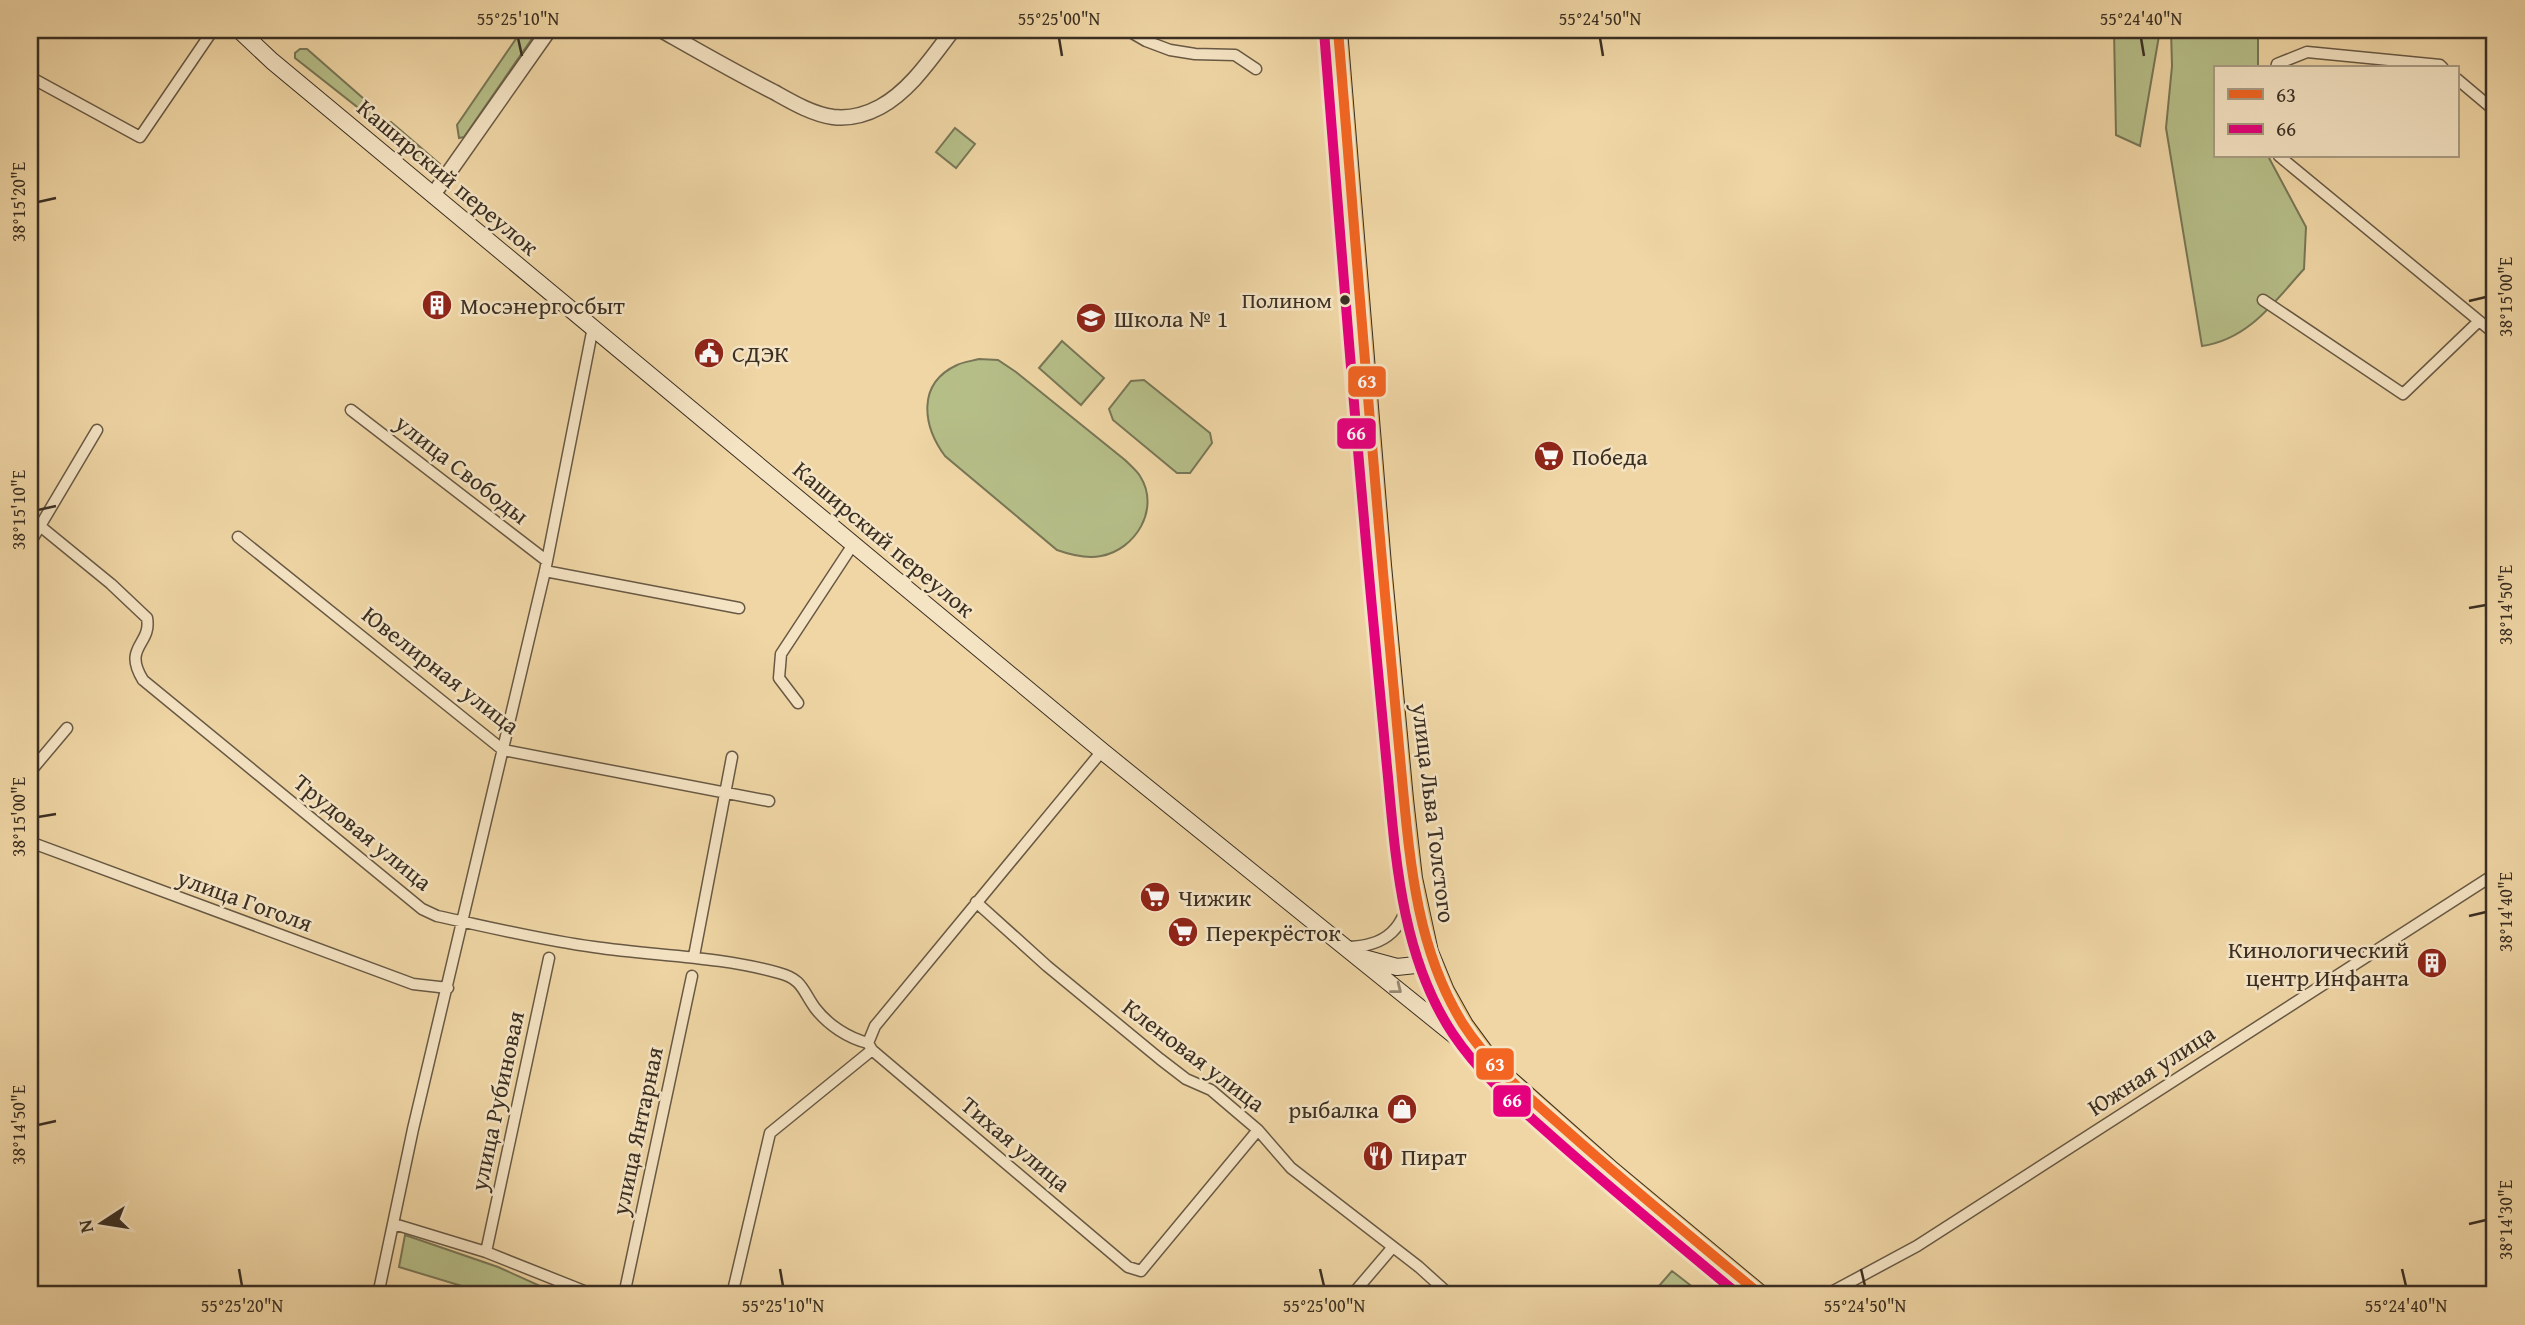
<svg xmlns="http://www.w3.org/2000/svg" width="2525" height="1325" font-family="'Gentium Book Plus',serif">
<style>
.green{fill:#b6be88;stroke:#787656;stroke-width:2}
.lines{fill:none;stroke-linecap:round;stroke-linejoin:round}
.minor-casing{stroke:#685944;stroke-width:13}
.tertiary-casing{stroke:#685944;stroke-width:17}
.secondary-casing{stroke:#3a2f23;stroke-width:18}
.trunk-casing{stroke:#3a2f23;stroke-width:20}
.minor{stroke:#f5e4c4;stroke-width:10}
.tertiary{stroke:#f5e4c4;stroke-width:14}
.secondary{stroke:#f5e4c4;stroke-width:16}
.trunk{stroke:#e8bb72;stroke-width:18}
.bus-1-casing{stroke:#f5e4c4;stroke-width:16}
.bus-2-casing{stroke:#f5e4c4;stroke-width:16}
.bus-1{stroke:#f26522;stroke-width:10}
.bus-2{stroke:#e5007d;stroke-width:10}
.oneway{stroke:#988a74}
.ticks{fill:none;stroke:#3a2f23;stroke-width:2.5}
.bus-dot{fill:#3a2f23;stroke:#f5e4c4;stroke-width:2.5}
.labels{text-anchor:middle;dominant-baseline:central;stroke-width:5;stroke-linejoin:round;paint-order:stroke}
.bus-label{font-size:22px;fill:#3a2f23;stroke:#f5e4c4;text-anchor:end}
.street-label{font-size:24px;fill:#3a2f23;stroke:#f5e4c4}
.poi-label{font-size:24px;fill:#3a2f23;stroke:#f5e4c4;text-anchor:start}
.line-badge{stroke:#f5e4c4;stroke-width:2.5}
.badge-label{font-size:19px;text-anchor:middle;font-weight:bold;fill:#fff}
.neatline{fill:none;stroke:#3a2f23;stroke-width:2.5}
.ticks-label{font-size:18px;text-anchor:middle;fill:#3a2f23}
</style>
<rect width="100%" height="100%" fill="#f0d6a5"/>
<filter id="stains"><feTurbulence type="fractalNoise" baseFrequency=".00286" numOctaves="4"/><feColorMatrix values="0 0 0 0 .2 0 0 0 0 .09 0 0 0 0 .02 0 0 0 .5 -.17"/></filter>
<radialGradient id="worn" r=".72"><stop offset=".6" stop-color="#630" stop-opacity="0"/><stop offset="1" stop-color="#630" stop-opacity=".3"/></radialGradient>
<path class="green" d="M522,30H538L464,137L459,138L457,125Z
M2114,30H2160L2140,146L2116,135Z
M2171,30H2258V68H2215V156H2268L2306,227L2304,269C2274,302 2249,339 2202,346L2166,128L2172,66Z
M300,49H307L372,106L373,113L370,117L295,58V53Z
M391,122L440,164L438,170L433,172L391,136L384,128L385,124Z
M955,128L975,144L956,168L936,152Z
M1062,341L1104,378L1081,405L1039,368Z
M979,359L998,360L1016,372L1125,460C1130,465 1137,471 1140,476C1161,509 1135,550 1101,556C1086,559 1071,555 1057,550L945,456C923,426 916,384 957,365C963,362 972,361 979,359Z
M1144,380L1210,433L1212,443L1190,473H1177L1113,420L1109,409L1131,381Z
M405,1235L498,1267L560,1295H485V1293L399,1267Z
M1672,1271L1703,1295H1651Z"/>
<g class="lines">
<g class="minor-casing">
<path id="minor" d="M1127,30L1146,41L1170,50L1195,54L1235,55L1256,69
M2276,68L2277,64L2307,52L2440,65L2443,68
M30,77L140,137L213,30
M2457,79L2495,111
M2279,156L2495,334
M2263,300L2403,394L2479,321
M351,410L547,561
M40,526L111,584L147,618C152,645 122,646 143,680L422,909L437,916C489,927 541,940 594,947C655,956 719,956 779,973C803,979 803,992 815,1008C828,1025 848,1038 868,1043
M238,537L503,750L769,801
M30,543L97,430
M545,571L739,608
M798,703L779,678L781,654L854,543
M30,772L67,728
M30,842L413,984L448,988
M976,902L1047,966L1160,1059L1186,1079L1211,1090L1258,1130L1291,1168L1419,1267L1450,1295
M1346,947C1387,947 1405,928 1411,888
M694,956L732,757
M868,1043L872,1050L1128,1267L1141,1271L1258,1130
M868,1043L875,1026L1102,751
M394,1224L486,1252L594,1295
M486,1252L549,958
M378,1295L413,1129L545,571L593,327
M624,1295L692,976
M732,1295L770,1133L872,1050
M1352,1295L1392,1248
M1826,1295L1917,1246L2495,874"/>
</g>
<g class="tertiary-casing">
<path id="tertiary" d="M661,30C698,51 736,73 774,92C792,102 812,114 833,117C850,119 865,115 880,107C911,90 932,57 953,30
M433,195L549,30"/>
</g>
<g class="secondary-casing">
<path id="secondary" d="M239,30L272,61L1102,751L1486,1061
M1364,958L1397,967L1434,963"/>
</g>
<g class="trunk-casing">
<path id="trunk" d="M1338,30L1382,565L1404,799L1413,878L1429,952L1445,991L1464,1025L1489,1059L1506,1077L1612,1171L1761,1295"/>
</g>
<use href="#minor" class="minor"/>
<use href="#tertiary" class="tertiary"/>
<use href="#secondary" class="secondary"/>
<use href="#trunk" class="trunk"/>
<g class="bus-1-casing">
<path id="bus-1" d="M1338,30C1355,233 1370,435 1389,638C1393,685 1398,732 1402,779C1410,863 1417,950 1463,1024C1490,1066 1529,1097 1566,1130C1630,1187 1696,1241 1761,1295"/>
</g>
<g class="bus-2-casing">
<path id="bus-2" d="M1324,31C1340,231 1355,430 1374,629C1379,679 1383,728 1388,777C1396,865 1403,959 1453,1034C1481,1076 1519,1107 1556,1140C1616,1193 1678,1244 1739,1295"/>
</g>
<use href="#bus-1" class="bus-1"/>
<use href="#bus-2" class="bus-2"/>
</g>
<defs><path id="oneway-chevron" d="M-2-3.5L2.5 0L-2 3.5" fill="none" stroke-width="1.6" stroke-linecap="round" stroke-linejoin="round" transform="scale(1.75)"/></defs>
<use class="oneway" href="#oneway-chevron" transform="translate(1397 989) rotate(38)"/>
<path class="ticks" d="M518,38L522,56M1059,38L1062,56M1600,38L1603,56M2141,38L2144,56M38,202L56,198M2469,301L2486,297M38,510L56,506M2469,608L2486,605M38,817L56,814M2469,916L2486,912M38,1125L56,1121M2469,1224L2486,1220M239,1269L242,1286M780,1269L783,1286M1320,1269L1324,1286M1861,1269L1865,1286M2402,1269L2406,1286"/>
<defs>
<g id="building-disc" transform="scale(1.575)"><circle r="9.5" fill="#8f2418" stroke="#f5e4c4"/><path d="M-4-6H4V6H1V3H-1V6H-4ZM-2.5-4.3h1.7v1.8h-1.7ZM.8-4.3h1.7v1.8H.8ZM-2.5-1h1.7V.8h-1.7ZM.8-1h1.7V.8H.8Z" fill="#fff"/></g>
<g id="school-disc" transform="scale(1.575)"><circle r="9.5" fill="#8f2418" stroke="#f5e4c4"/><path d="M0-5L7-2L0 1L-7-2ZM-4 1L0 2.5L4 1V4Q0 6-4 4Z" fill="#fff"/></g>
<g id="civic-disc" transform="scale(1.575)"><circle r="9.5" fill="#8f2418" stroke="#f5e4c4"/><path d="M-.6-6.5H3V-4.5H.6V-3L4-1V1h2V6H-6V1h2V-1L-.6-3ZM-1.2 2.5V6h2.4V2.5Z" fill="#fff"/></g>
<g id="supermarket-disc" transform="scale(1.575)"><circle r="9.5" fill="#8f2418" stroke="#f5e4c4"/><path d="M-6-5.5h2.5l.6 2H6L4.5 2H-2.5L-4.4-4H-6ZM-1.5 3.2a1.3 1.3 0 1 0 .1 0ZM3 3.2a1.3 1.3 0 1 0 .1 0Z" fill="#fff"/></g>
<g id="shop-disc" transform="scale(1.575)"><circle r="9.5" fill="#8f2418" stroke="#f5e4c4"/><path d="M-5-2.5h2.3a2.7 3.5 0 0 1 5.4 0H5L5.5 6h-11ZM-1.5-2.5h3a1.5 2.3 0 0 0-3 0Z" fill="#fff"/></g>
<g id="restaurant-disc" transform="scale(1.575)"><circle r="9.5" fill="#8f2418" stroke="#f5e4c4"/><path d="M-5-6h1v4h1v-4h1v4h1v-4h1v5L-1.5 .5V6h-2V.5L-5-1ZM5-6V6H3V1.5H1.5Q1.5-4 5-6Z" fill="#fff"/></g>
</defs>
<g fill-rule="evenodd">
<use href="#building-disc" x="437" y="305"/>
<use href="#school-disc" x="1091" y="318"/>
<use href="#civic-disc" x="709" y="353"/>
<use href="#supermarket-disc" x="1549" y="456"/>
<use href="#supermarket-disc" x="1155" y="897"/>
<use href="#supermarket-disc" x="1183" y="932"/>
<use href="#building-disc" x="2432" y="963"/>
<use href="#shop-disc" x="1402" y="1109"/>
<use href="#restaurant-disc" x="1378" y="1156"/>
</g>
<circle class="bus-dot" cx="1345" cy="300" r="6"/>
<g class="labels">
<g class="bus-label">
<text x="1332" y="300">Полином</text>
</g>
<g class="street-label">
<text transform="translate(448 177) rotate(40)">Каширский переулок</text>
<text transform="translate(462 469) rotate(38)">улица Свободы</text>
<text transform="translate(884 539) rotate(40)">Каширский переулок</text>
<text transform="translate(441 670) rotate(38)">Ювелирная улица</text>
<text transform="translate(1434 813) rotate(83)">улица Льва Толстого</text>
<text transform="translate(363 832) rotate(39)">Трудовая улица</text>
<text transform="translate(245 900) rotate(20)">улица Гоголя</text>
<text transform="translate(1194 1055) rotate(37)">Кленовая улица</text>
<text transform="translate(2151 1070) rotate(-33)">Южная улица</text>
<text transform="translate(497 1101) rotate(-78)">улица Рубиновая</text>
<text transform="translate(637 1131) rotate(-78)">улица Янтарная</text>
<text transform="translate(1016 1144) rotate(40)">Тихая улица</text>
</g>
<g class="poi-label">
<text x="460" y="305">Мосэнергосбыт</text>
<text x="1114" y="318">Школа № 1</text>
<text x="732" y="353">СДЭК</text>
<text x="1572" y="456">Победа</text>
<text x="1178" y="897">Чижик</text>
<text x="1206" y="932">Перекрёсток</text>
<text x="2409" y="949" text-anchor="end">Кинологический<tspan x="2409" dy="28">центр Инфанта</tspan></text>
<text x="1379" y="1109" text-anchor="end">рыбалка</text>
<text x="1401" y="1156">Пират</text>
</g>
</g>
<g class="line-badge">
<rect x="1347" y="365" width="40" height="33" rx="7" fill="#f26522"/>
<rect x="1336" y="417" width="41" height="33" rx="7" fill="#e5007d"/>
<rect x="1475" y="1047" width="40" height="34" rx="7" fill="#f26522"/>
<rect x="1492" y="1084" width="40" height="34" rx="7" fill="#e5007d"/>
</g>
<g class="badge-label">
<text x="1367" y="388">63</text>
<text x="1356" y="440">66</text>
<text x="1495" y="1071">63</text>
<text x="1512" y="1107">66</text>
</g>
<rect width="2525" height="1325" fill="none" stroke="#f0d6a5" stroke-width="77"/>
<rect x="2214" y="66" width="245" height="91" fill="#f5e4c4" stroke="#aa9c84" stroke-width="2"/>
<rect x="2228" y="89" width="35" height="10" fill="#f26522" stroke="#aa9c84" stroke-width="2"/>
<text x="2276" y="102" font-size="21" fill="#3a2f23">63</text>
<rect x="2228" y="124" width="35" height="10" fill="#e5007d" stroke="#aa9c84" stroke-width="2"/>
<text x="2276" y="136" font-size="21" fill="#3a2f23">66</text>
<g transform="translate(102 1223) rotate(258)" stroke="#f5e4c4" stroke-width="5" paint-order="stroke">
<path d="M0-5L12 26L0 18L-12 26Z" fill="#3a2f23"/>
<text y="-10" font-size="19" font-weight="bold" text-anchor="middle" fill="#3a2f23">N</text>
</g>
<rect x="38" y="38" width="2448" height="1248" class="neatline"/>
<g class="ticks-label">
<text x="518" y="25">55°25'10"N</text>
<text x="1059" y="25">55°25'00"N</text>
<text x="1600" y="25">55°24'50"N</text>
<text x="2141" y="25">55°24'40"N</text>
<text transform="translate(19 202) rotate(-90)" y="6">38°15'20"E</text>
<text transform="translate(2506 297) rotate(-90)" y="6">38°15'00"E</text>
<text transform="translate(19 510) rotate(-90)" y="6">38°15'10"E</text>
<text transform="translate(2506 605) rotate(-90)" y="6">38°14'50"E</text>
<text transform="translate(19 817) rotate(-90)" y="6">38°15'00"E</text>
<text transform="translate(2506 912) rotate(-90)" y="6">38°14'40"E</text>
<text transform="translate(19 1125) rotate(-90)" y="6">38°14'50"E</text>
<text transform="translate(2506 1220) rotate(-90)" y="6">38°14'30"E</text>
<text x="242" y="1312">55°25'20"N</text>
<text x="783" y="1312">55°25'10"N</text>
<text x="1324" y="1312">55°25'00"N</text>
<text x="1865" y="1312">55°24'50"N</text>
<text x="2406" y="1312">55°24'40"N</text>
</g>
<rect width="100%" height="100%" filter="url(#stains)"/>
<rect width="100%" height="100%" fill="url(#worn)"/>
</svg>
